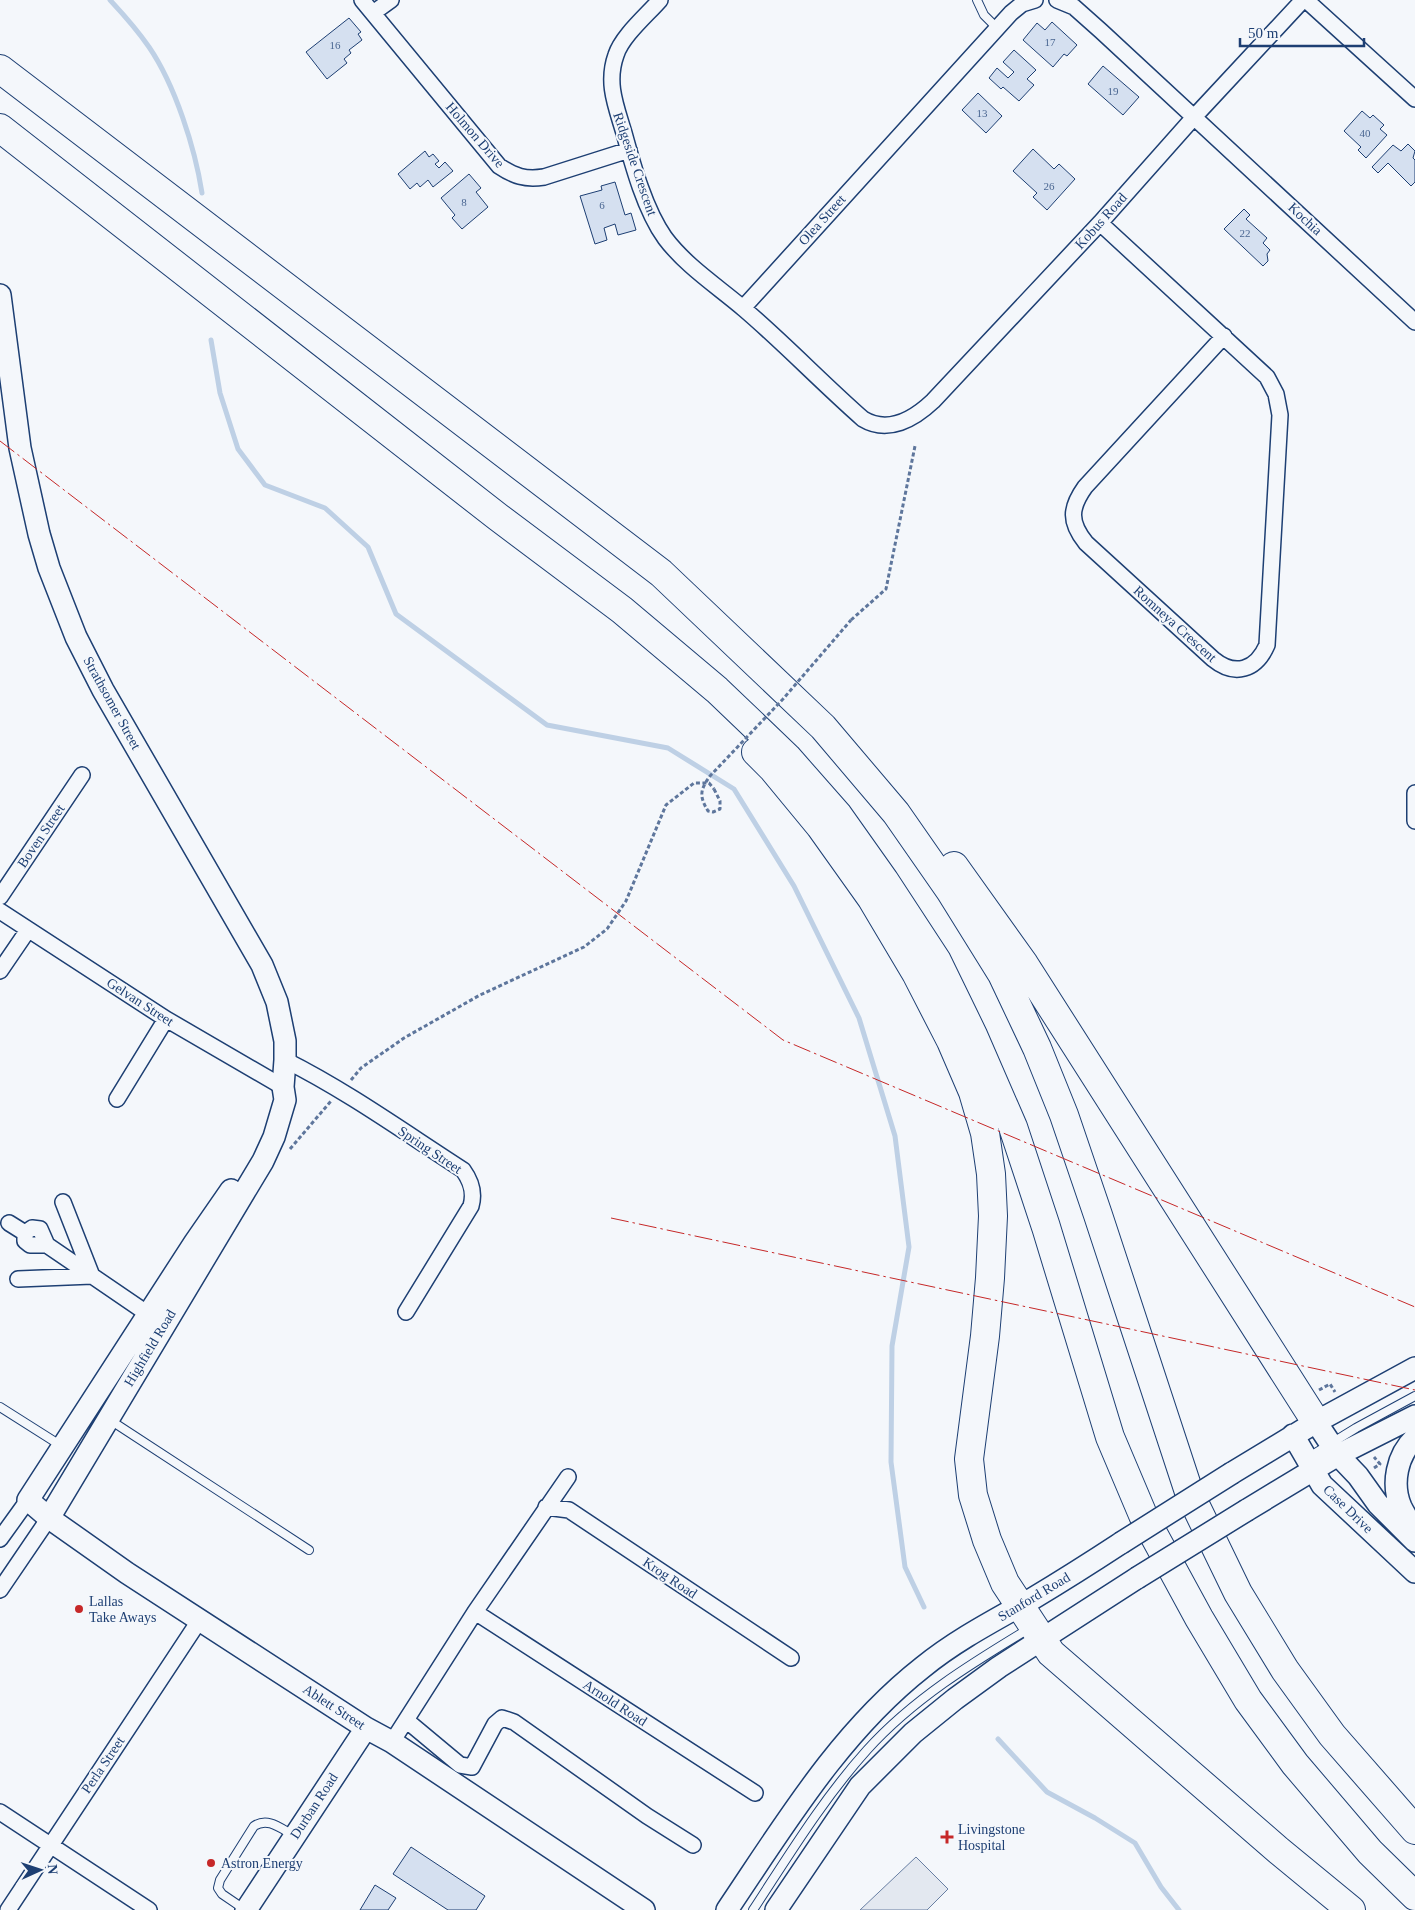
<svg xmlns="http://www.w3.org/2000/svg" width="1415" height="1910" font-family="'Times New Roman',serif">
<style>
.parking{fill:#e3e8f0;stroke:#687fa3}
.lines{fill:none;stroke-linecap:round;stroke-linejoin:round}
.stream{stroke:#bed0e5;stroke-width:5}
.building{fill:#d5e0f0;stroke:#1d3f73}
.lane-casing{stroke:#1d3f73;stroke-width:10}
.street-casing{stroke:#1d3f73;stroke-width:18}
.secondary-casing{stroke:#1d3f73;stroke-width:24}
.highway-casing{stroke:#1d3f73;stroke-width:30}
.path{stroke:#5e769c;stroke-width:3;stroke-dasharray:4 2.5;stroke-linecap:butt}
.lane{stroke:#f4f7fb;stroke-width:8}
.street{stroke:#f4f7fb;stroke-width:15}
.secondary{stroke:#f4f7fb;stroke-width:21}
.highway{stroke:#f4f7fb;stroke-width:28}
.secondary-bridge-casing{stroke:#1d3f73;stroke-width:24;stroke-linecap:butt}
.path-bridge{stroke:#5e769c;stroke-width:3;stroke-dasharray:4 2.5;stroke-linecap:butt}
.secondary-bridge{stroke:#f4f7fb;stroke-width:21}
.power{stroke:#c62828;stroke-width:1;stroke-dasharray:18 4 2.5 4;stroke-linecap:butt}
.poi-dot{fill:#c62828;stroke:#f4f7fb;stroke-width:2}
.labels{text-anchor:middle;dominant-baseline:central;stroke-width:4;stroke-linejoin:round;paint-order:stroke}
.number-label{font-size:11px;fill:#4b6792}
.street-label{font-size:14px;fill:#1d3f73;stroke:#f4f7fb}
.poi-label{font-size:14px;fill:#1d3f73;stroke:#f4f7fb;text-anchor:start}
</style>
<rect width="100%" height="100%" fill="#f4f7fb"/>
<path class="parking" d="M916,1857L948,1889L927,1910H860Z"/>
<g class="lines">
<path class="stream" d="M110,0C124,15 138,31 149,47C175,85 195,148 202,193
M211,340L220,393L238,449L265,485L325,508L368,547L396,614L547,725L668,748L734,789L794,886L859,1018L895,1136L909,1247L892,1346L891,1462L905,1567L924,1607
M998,1739L1047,1792L1095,1818L1135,1843L1161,1887L1179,1910"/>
</g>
<path class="building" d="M349,18L361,32L358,34L362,40L349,50L351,53L344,59L347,63L327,79L306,52Z
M1052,22L1077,45L1067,56L1064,54L1053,67L1023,40L1037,23L1045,30Z
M1014,50L1036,70L1027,79L1034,85L1019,101L1003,87L1001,89L989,78L997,68L1008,78L1014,72L1003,62Z
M1103,66L1139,97L1123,115L1088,84Z
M978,93L1002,116L986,133L962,110Z
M1362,111L1370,118L1373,115L1384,125L1380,129L1387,135L1366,158L1358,150L1361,147L1344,131Z
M1408,144L1415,151L1413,158L1415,160V182L1411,186L1388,163L1378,173L1372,167L1393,145L1401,151Z
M1033,149L1054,169L1059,164L1075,179L1047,210L1033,197L1037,193L1013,171Z
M425,151L429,157L433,154L439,161L435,164L439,168L445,162L453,171L433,187L428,180L420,187L417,183L410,189L398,174Z
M469,174L481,188L476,192L488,207L462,229L452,218L455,215L441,198Z
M615,182L625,215L631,213L636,230L618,235L615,224L604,228L607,240L595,244L580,196L602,190L601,186Z
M1244,209L1250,215L1246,219L1267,238L1263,243L1270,250L1267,254L1268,261L1263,266L1224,229Z
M411,1847L485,1896L476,1910H448L393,1874Z
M375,1885L396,1898L388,1910H360Z"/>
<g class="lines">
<g class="lane-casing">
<path id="lane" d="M977,0L984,15L997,28
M0,1407L60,1445
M110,1420L309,1550
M1309,1457L1356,1428L1415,1396
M244,1909L222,1894L218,1888L220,1880L254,1826C268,1817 280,1828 293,1835
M753,1910C789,1855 823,1799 867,1750C913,1699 972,1663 1030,1628"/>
</g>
<g class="street-casing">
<path id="street" d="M362,0L499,166C514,176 525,180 544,177L629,150
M660,0C647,15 622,36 616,55C606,83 616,106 624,133C633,166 645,210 665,238C686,266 717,286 744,309C785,344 822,383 863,419C888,434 914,419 933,401L1100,223L1195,116L1303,0
M1057,0L1074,7L1101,31L1415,322
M1306,0L1415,99
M373,13L391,0
M1100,223L1267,377L1276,394L1280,415L1267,645C1256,670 1235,677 1213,659L1086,543C1069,522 1070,508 1085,487L1224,336
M743,308L1011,13L1022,4L1035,0
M1415,793V821
M0,897L82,775
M0,911L166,1019L283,1087
M0,971L28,930
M285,1060C347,1091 404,1132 463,1170C471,1181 475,1192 471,1206L406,1312
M117,1099L166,1019
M9,1223L25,1233V1241L30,1245H47L148,1314
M25,1233L32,1228L40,1229L47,1245
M18,1279L92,1276L63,1202
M546,1507L569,1510L791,1658
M0,1539L28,1500
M0,1590L49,1518
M475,1612L755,1793
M406,1720L460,1765L472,1767L495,1724L502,1718L514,1722L647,1816L693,1845
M392,1742L475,1612L568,1477
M0,1812L149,1910
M8,1910L199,1621"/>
</g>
<g class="secondary-casing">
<path id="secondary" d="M0,295L20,448L39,534L49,568L76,637L103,690L262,965L277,1002L285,1041V1060L283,1087L285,1100L274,1137L263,1161L49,1518
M231,1190L195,1242L28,1500L49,1518L127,1573L366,1728L392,1742L644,1910
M1316,1422L1338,1455L1358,1476L1378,1504L1415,1541
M1293,1435L1322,1485L1415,1572
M1232,1473L1316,1422L1415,1368
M1247,1510L1338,1455L1415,1416
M1415,1531C1410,1523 1405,1515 1401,1507C1391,1484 1397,1455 1415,1438
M246,1910L366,1728
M727,1910C785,1824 840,1732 923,1667C956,1640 995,1620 1032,1599C1062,1581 1092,1562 1121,1543
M776,1910L860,1786L913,1733L955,1699L999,1667L1137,1578"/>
</g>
<g class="highway-casing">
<path id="highway" d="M0,69L661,573L823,727L896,813L951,892L1002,974L1037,1048L1064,1115L1098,1215L1189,1492L1238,1593L1285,1670L1332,1735L1415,1830
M0,128L498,517L622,610L717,690L787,757L838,815L884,880L937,961L973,1035L1013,1127L1046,1227L1110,1437L1143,1515L1199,1618L1248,1700L1295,1764L1370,1852L1415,1896
M756,752L773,769L820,826L872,899L916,973L951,1041L973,1092L985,1133L991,1174L993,1216L990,1278L985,1336L969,1459L973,1495L987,1540L1005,1583L1051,1653L1278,1850L1351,1910
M954,866L1024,964L1316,1422"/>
</g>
<path class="path" d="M851,620L886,589L915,446
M351,1080L361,1068L404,1038L480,995L584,947L607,929L626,901L666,805L694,783H709L714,789
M290,1149L331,1101
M1319,1390L1330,1384L1335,1392
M1374,1468L1380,1464L1374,1457"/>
<use href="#lane" class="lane"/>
<use href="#street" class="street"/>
<use href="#secondary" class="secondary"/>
<use href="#highway" class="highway"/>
<g class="secondary-bridge-casing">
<path id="secondary-bridge" d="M1121,1543L1232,1473
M1137,1578L1247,1510"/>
</g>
<path class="path-bridge" d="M714,789L720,801V809L713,812L708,811C699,796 700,790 710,776L783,699L851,620"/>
<use href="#secondary-bridge" class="secondary-bridge"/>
<path class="power" d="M0,441L783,1040L1415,1307
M611,1218L1415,1390"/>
</g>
<g class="poi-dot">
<circle cx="79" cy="1609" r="5"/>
<path d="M944.5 1829.5h5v5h5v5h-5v5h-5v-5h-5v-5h5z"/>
<circle cx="211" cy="1863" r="5"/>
</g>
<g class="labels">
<g class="number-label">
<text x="1050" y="42">17</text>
<text x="335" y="45">16</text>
<text x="1113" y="91">19</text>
<text x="982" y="113">13</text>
<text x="1365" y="133">40</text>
<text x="1049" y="186">26</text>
<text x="464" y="202">8</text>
<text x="602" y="205">6</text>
<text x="1245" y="233">22</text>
</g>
<g class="street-label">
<text transform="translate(475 135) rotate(49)">Holmon Drive</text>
<text transform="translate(635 164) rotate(71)">Ridgeside Crescent</text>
<text transform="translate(1305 219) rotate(43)">Kochia</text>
<text transform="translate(822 220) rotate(-48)">Olea Street</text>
<text transform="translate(1101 221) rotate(-48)">Kobus Road</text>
<text transform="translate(1175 624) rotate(42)">Romneya Crescent</text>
<text transform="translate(112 703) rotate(61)">Strathsomer Street</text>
<text transform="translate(41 836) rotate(-56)">Boven Street</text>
<text transform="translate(140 1002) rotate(33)">Gelvan Street</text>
<text transform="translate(430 1150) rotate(34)">Spring Street</text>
<text transform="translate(150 1348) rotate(-59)">Highfield Road</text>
<text transform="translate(1348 1509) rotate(44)">Case Drive</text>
<text transform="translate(670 1578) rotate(34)">Krog Road</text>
<text transform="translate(1034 1597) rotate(-31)">Stanford Road</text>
<text transform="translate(615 1703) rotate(33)">Arnold Road</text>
<text transform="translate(334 1707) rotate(33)">Ablett Street</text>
<text transform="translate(103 1765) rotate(-56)">Perla Street</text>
<text transform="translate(314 1806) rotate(-57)">Durban Road</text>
</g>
<g class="poi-label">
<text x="89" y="1601">Lallas<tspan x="89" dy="16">Take Aways</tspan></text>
<text x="958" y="1829">Livingstone<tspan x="958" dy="16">Hospital</tspan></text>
<text x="221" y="1863">Astron Energy</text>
</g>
</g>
<g transform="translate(40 1870) rotate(87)" stroke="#f4f7fb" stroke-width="4" paint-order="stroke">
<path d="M0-4L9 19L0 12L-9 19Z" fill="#1d3f73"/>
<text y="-8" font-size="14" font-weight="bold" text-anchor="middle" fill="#1d3f73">N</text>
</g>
<path d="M1240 38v8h124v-8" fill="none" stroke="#1d3f73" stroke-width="2.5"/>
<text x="1248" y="38" font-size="15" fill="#1d3f73" stroke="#f4f7fb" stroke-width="4" paint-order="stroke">50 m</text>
</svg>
